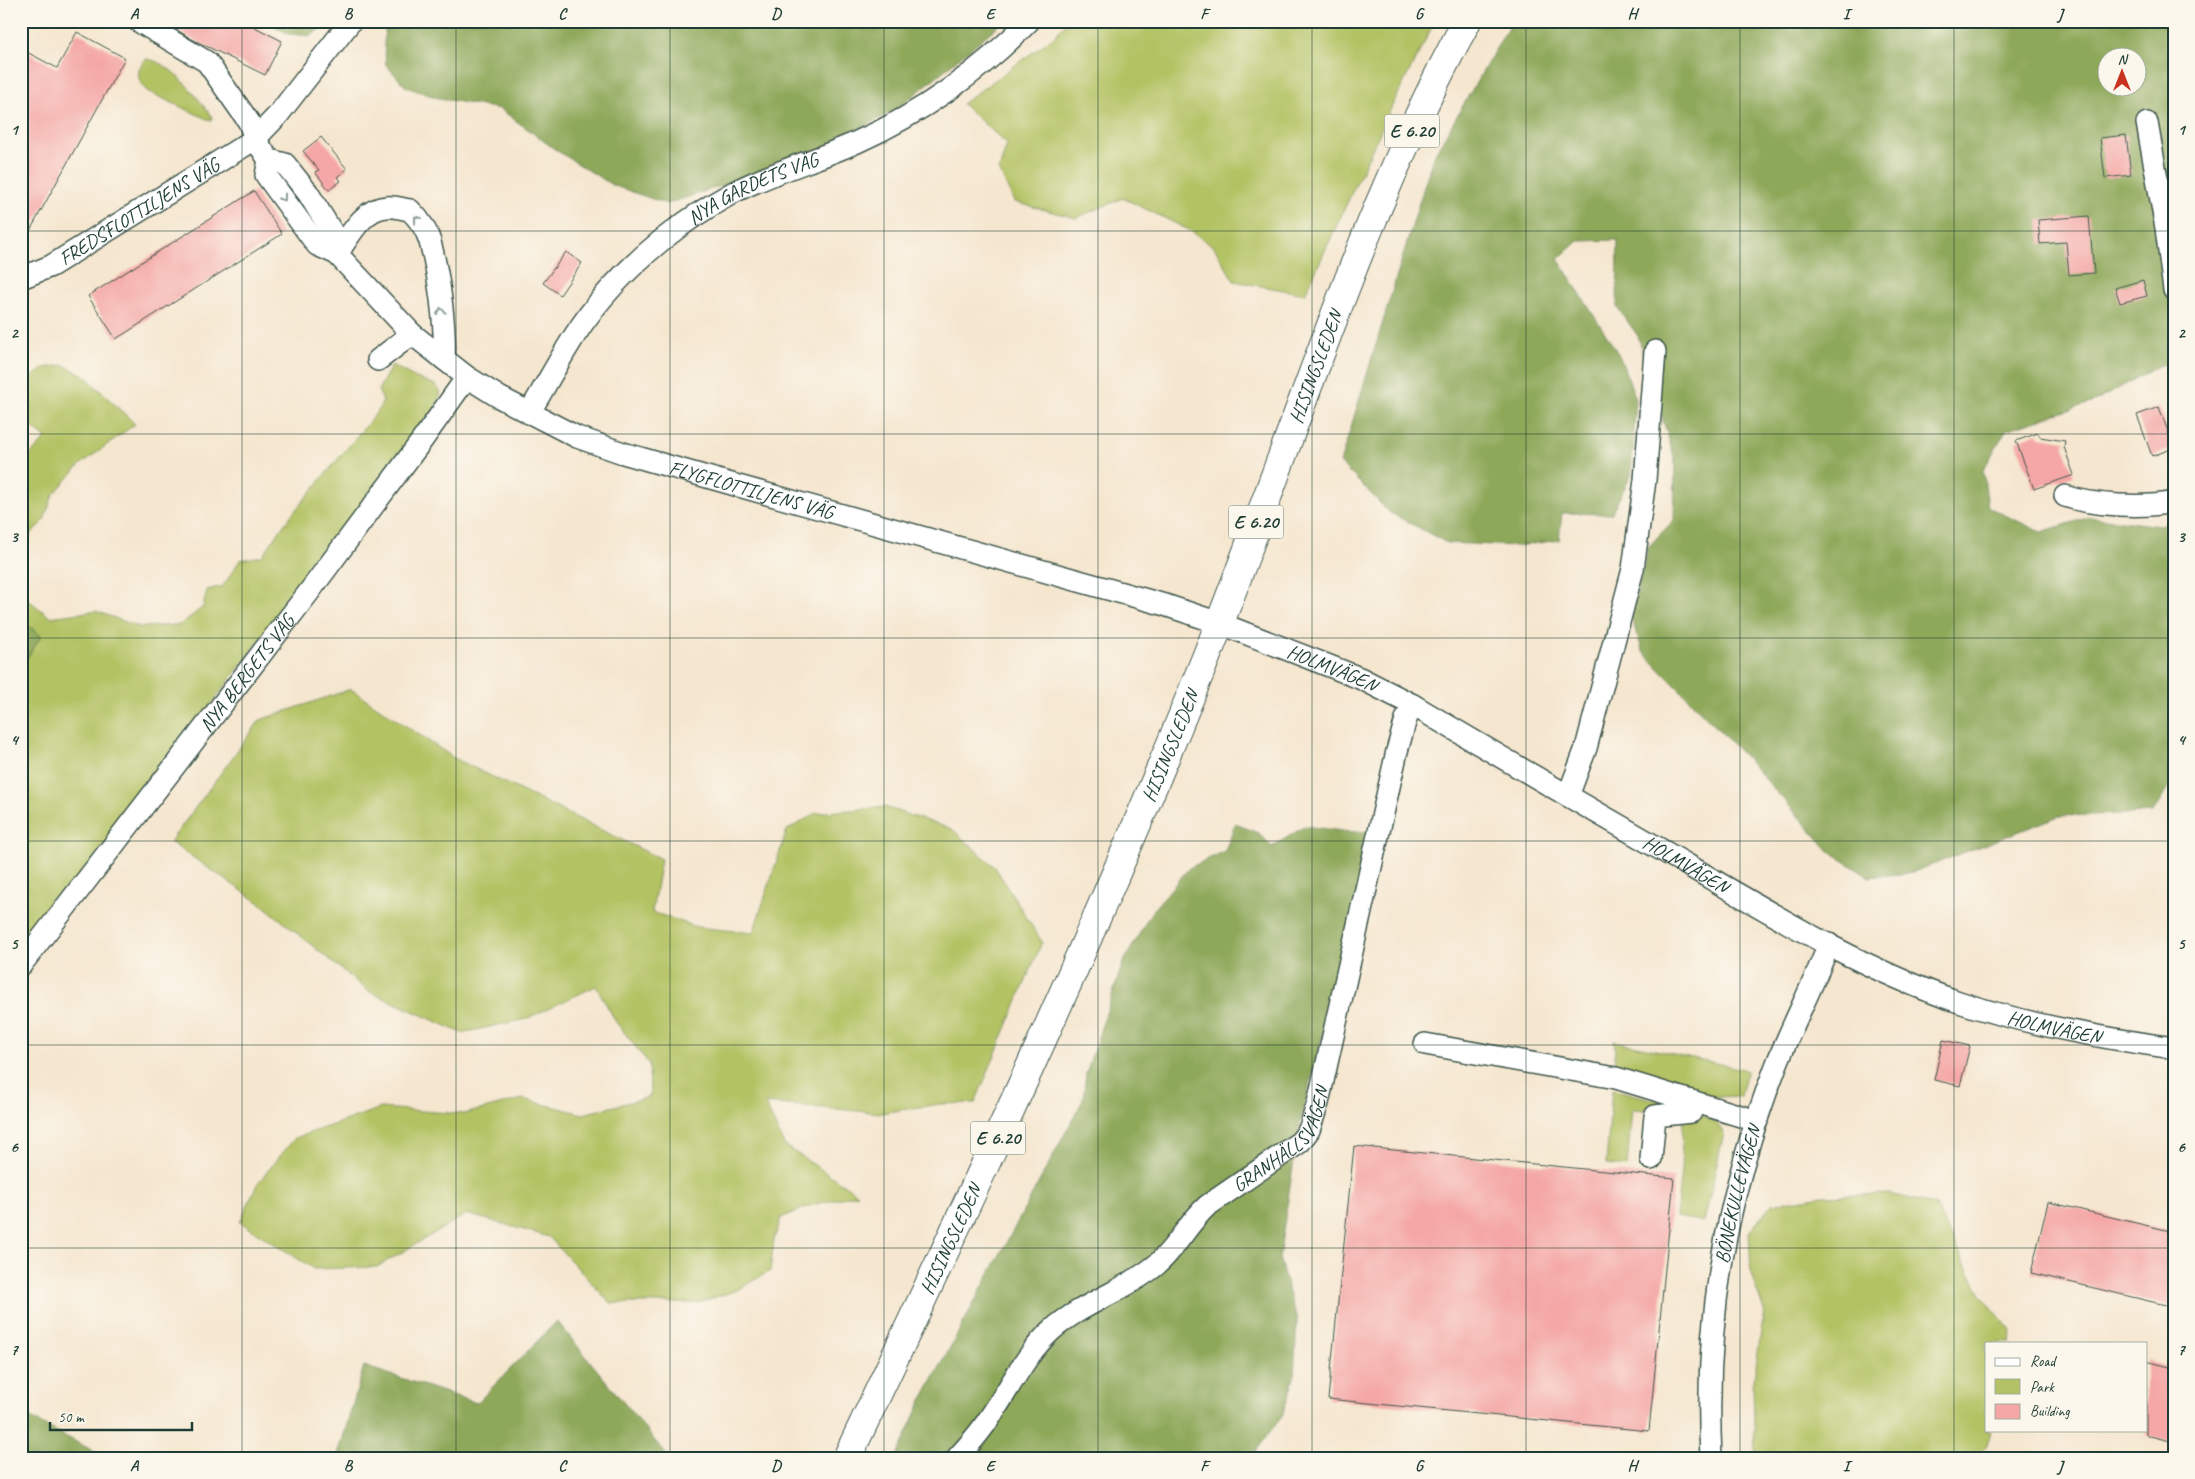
<svg xmlns="http://www.w3.org/2000/svg" width="2195" height="1479" font-family="Caveat,sans-serif">
<style>
.green{fill:#b3c264;stroke:#69804c}
.forest{fill:#8ea85a;stroke:#567247;fill-rule:evenodd}
.building{fill:#f4a7a6}
.lines{fill:none;stroke-linecap:round;stroke-linejoin:round}
.minor-casing{stroke:#3f564b;stroke-width:24}
.highway-casing{stroke:#3f564b;stroke-width:30}
.minor{stroke:#fff;stroke-width:21}
.highway{stroke:#fff;stroke-width:28}
.oneway{stroke:#8f9e9a}
.grid{fill:none;stroke:#1f3d34;stroke-width:1;stroke-opacity:0.55}
.labels{text-anchor:middle;dominant-baseline:central;stroke-width:4;stroke-linejoin:round;paint-order:stroke}
.shield{fill:#fbf7ec;stroke:#61756b;stroke-width:1}
.shield-label{font-size:19px;font-weight:bold;fill:#1f3d34}
.street-label{font-size:20px;fill:#1f3d34;stroke:#fbf7ec}
.neatline{fill:none;stroke:#1f3d34;stroke-width:2}
.grid-label{font-size:16px;text-anchor:middle;font-weight:bold;fill:#1f3d34}
</style>
<rect width="100%" height="100%" fill="#fbf7ec"/>
<filter id="ink" filterUnits="userSpaceOnUse"><feTurbulence type="fractalNoise" baseFrequency=".02" numOctaves="2"/><feDisplacementMap in="SourceGraphic" scale="10" xChannelSelector="R" yChannelSelector="G"/><feConvolveMatrix kernelMatrix="1 2 1 2 8 2 1 2 1" color-interpolation-filters="sRGB"/></filter>
<filter id="wash" filterUnits="userSpaceOnUse"><feTurbulence type="fractalNoise" baseFrequency=".0096" numOctaves="4" result="noise"/><feDisplacementMap in="SourceGraphic" scale="20" xChannelSelector="R" yChannelSelector="G"/><feGaussianBlur stdDeviation="1.12" result="paint"/><feColorMatrix in="noise" values="0 0 0 0 0 0 0 0 0 0 0 0 0 0 0 0 0 1.4 0 .05"/><feComposite in="paint" operator="in"/></filter>
<g filter="url(#wash)">
<rect width="100%" height="100%" fill="#f5e6cf"/>
<path class="green" d="M1067,21H1435L1393,104L1305,294L1234,281L1214,247L1191,231L1123,198L1076,218L1014,202L999,170L1007,144L962,104L1055,36Z
M146,59C171,61 199,99 212,117L211,121L147,91C137,82 135,69 146,59Z
M63,365L84,375L135,424L80,465L53,495L44,520L21,545V464L46,438L21,419V385L44,368Z
M392,365L416,378L436,385L441,393L434,410L178,748C153,770 144,779 132,811L21,954V667L41,636L21,620V594L50,617L96,611L139,627L180,625L203,607L207,590L223,586L240,560L262,556L289,518L377,412L383,401L378,390Z
M351,689L454,758L661,859L652,912L697,927L753,933L787,830L816,813L885,807L952,829L995,867L1042,942L975,1103L940,1104L881,1113L765,1103L784,1145L858,1194L812,1205L781,1218L774,1240L770,1271L735,1291L697,1303H610L549,1237L467,1214L377,1267L314,1269L240,1222L257,1184L295,1138L381,1108L464,1114L523,1099L583,1114L650,1097L649,1064L616,1022L596,986L526,1019L462,1033L368,991L260,903L170,842L260,720Z
M1614,1041L1743,1069L1747,1071L1741,1096L1715,1097L1616,1067Z
M1612,1089L1679,1106L1645,1110L1632,1109L1627,1167L1606,1164Z
M1700,1115C1710,1116 1720,1123 1724,1133L1704,1222L1676,1217L1681,1170L1683,1122Z
M1890,1194L1934,1204L1981,1294L2012,1332L2011,1343H1986V1430H1991L1987,1445L1975,1458H1755L1753,1386L1764,1311L1751,1274L1749,1232L1772,1204L1823,1196Z"/>
<path class="forest" d="M268,21H329L311,36L288,34Z
M386,21H1004L897,109L808,157L667,204L612,185L556,150L500,109L438,98L406,87L386,65L384,43Z
M1512,21H2174V364L2160,365L2094,402L2006,430L1983,470L1988,507L2041,532L2090,517L2160,526L2174,520V778L2153,813L2059,816L1911,873L1869,877L1830,852L1751,763L1643,652L1631,617L1648,547L1674,520L1675,460L1638,336L1617,307L1618,240L1578,241L1558,259L1619,355L1636,399L1631,476L1611,514L1562,513L1559,540L1518,546L1447,543L1389,512L1340,463L1433,157ZM2108,58H2138V88H2108Z
M21,620L41,636L21,667Z
M1235,824L1259,833L1272,847L1305,826L1349,832L1371,831L1365,869L1299,1127L1279,1258L1297,1320L1294,1378L1283,1414L1251,1458H896L922,1400L1083,1100L1086,1073L1123,963L1152,911L1189,868L1225,851Z
M557,1321L669,1458H337L364,1366L477,1403Z
M21,1413L107,1458H21Z"/>
<g id="blocks">
<path class="building" d="M163,21H243L282,41L265,75L190,38Z
M77,32L125,58L21,247V49L57,68Z
M2126,135L2131,175L2105,178L2100,138Z
M321,137L347,169L337,177L341,181L329,190L315,172L319,170L303,151Z
M254,191L282,234L116,339L88,296Z
M2089,216L2094,273L2069,275L2066,242L2040,244L2038,220Z
M566,252L582,263L560,295L543,283Z
M2143,280L2147,296L2120,303L2115,288Z
M2159,407L2174,448L2152,456L2137,415Z
M2038,433L2040,437L2065,441L2064,447L2074,475L2034,489L2016,441Z
M1943,1040L1970,1046L1960,1086L1934,1080Z
M1354,1146L1674,1178L1649,1431L1328,1399Z
M2048,1202L2174,1232V1307L2031,1273Z
M2146,1361L2174,1368V1442L2146,1435Z"/>
</g>
</g>
<g filter="url(#ink)">
<use href="#blocks" fill-opacity="0" stroke="#3f564b" stroke-width="1"/>
<g class="lines">
<g class="minor-casing">
<g id="minor">
<path d="M138,21L207,62L249,122L255,139L269,160L285,164L308,193L332,232L337,254"/>
<path d="M2147,123L2166,228L2174,290"/>
<path id="s1" d="M269,160L266,175L317,245L337,254L412,334L467,377L499,397L577,437L623,453L742,487L1165,605L1219,623L1332,667L1362,679L1413,705C1505,760 1598,813 1691,867C1777,917 1864,970 1959,1002C2028,1025 2101,1038 2174,1048"/>
<path d="M337,254C349,237 363,208 387,207C394,206 403,209 410,210C419,219 427,230 430,242C439,274 446,327 444,359"/>
<path id="s2" d="M21,278L51,266L255,139L278,115L351,21"/>
<path d="M378,360L412,334"/>
<path id="s3" d="M529,413C545,387 559,360 575,335C598,299 629,267 662,240C684,222 709,206 734,192C773,172 817,160 857,142C920,114 981,71 1029,21"/>
<path d="M2065,496C2094,506 2144,508 2174,502"/>
<path d="M1568,796L1586,748L1633,569L1645,480L1655,351"/>
<path id="s4" d="M21,965L309,592L423,439L467,377"/>
<path d="M1425,1044L1616,1078L1757,1121"/>
<path d="M1651,1159L1655,1116L1691,1112L1695,1102"/>
<path id="s5" d="M957,1458C967,1447 978,1435 986,1423C1008,1392 1024,1355 1052,1330C1082,1303 1123,1292 1155,1266C1176,1249 1187,1224 1207,1206L1300,1142L1309,1130L1318,1103L1397,751L1406,719L1413,705"/>
<path id="s6" d="M1711,1458C1704,1319 1726,1195 1776,1066C1792,1025 1813,986 1829,944"/>
</g>
</g>
<g class="highway-casing">
<g id="highway">
<path id="s7" d="M847,1458C978,1183 1107,908 1219,625C1298,423 1362,212 1467,21"/>
</g>
</g>
<use href="#minor" class="minor"/>
<use href="#highway" class="highway"/>
</g>
<defs><path id="oneway-chevron" d="M-2-3.5L2.5 0L-2 3.5" fill="none" stroke-width="1.6" stroke-linecap="round" stroke-linejoin="round" transform="scale(1.25)"/></defs>
<g class="oneway">
<use href="#oneway-chevron" transform="translate(283 198) rotate(54)"/>
<use href="#oneway-chevron" transform="translate(417 219) rotate(-127)"/>
<use href="#oneway-chevron" transform="translate(441 311) rotate(-98)"/>
</g>
</g>
<path class="grid" d="M242,21V1458M456,21V1458M670,21V1458M884,21V1458M1098,21V1458M1312,21V1458M1526,21V1458M1740,21V1458M1954,21V1458M21,231H2174M21,434H2174M21,638H2174M21,841H2174M21,1045H2174M21,1248H2174"/>
<g class="labels">
<g class="shield">
<rect x="1384.5" y="114.5" width="55" height="33" rx="4"/>
<rect x="1228.5" y="505.5" width="55" height="33" rx="4"/>
<rect x="970.5" y="1121.5" width="55" height="33" rx="4"/>
</g>
<g class="shield-label">
<text x="1412" y="131">E 6.20</text>
<text x="1256" y="522">E 6.20</text>
<text x="998" y="1138">E 6.20</text>
</g>
<g class="street-label">
<text stroke="none"><textPath href="#s3" startOffset="325">NYA GÄRDETS VÄG</textPath></text>
<text stroke="none"><textPath href="#s2" startOffset="136">FREDSFLOTTILJENS VÄG</textPath></text>
<text stroke="none"><textPath href="#s7" startOffset="1188">HISINGSLEDEN</textPath></text>
<text stroke="none"><textPath href="#s1" startOffset="611">FLYGFLOTTILJENS VÄG</textPath></text>
<text stroke="none"><textPath href="#s1" startOffset="1219">HOLMVÄGEN</textPath></text>
<text stroke="none"><textPath href="#s4" startOffset="369">NYA BERGETS VÄG</textPath></text>
<text stroke="none"><textPath href="#s7" startOffset="782">HISINGSLEDEN</textPath></text>
<text stroke="none"><textPath href="#s1" startOffset="1624">HOLMVÄGEN</textPath></text>
<text stroke="none"><textPath href="#s1" startOffset="2029">HOLMVÄGEN</textPath></text>
<text stroke="none"><textPath href="#s5" startOffset="464">GRANHÄLLSVÄGEN</textPath></text>
<text stroke="none"><textPath href="#s6" startOffset="266">BÖNEKULLEVÄGEN</textPath></text>
<text stroke="none"><textPath href="#s7" startOffset="242">HISINGSLEDEN</textPath></text>
</g>
</g>
<rect width="2195" height="1479" fill="none" stroke="#fbf7ec" stroke-width="55"/>
<rect x="1985" y="1342" width="162" height="90" fill="#fbf7ec" stroke="#a3ada2"/>
<rect x="1995" y="1358" width="25" height="8" fill="#ffffff" stroke="#a3ada2"/>
<text x="2030" y="1366" font-size="15" fill="#1f3d34">Road</text>
<rect x="1995" y="1379" width="25" height="15" fill="#b3c264" stroke="#a3ada2"/>
<text x="2030" y="1392" font-size="15" fill="#1f3d34">Park</text>
<rect x="1995" y="1404" width="25" height="15" fill="#f4a7a6" stroke="#a3ada2"/>
<text x="2030" y="1416" font-size="15" fill="#1f3d34">Building</text>
<g transform="translate(2122 72)"><circle r="24" fill="#fbf7ec" stroke="#a3ada2"/>
<path d="M0-4L9 19L0 12L-9 19Z" fill="#c8321e"/>
<text y="-8" font-size="14" font-weight="bold" text-anchor="middle" fill="#1f3d34">N</text>
</g>
<path d="M50 1422v8h142v-8" fill="none" stroke="#1f3d34" stroke-width="2.5"/>
<text x="58" y="1422" font-size="15" fill="#1f3d34" stroke="#fbf7ec" stroke-width="4" paint-order="stroke">50 m</text>
<rect x="28" y="28" width="2140" height="1424" class="neatline"/>
<g class="grid-label">
<text x="134" y="19">A</text>
<text x="348" y="19">B</text>
<text x="562" y="19">C</text>
<text x="776" y="19">D</text>
<text x="990" y="19">E</text>
<text x="1204" y="19">F</text>
<text x="1419" y="19">G</text>
<text x="1632" y="19">H</text>
<text x="1846" y="19">I</text>
<text x="2060" y="19">J</text>
<text x="14" y="135">1</text>
<text x="2181" y="135">1</text>
<text x="14" y="338">2</text>
<text x="2181" y="338">2</text>
<text x="14" y="542">3</text>
<text x="2181" y="542">3</text>
<text x="14" y="745">4</text>
<text x="2181" y="745">4</text>
<text x="14" y="949">5</text>
<text x="2181" y="949">5</text>
<text x="14" y="1152">6</text>
<text x="2181" y="1152">6</text>
<text x="14" y="1355">7</text>
<text x="2181" y="1355">7</text>
<text x="134" y="1471">A</text>
<text x="348" y="1471">B</text>
<text x="562" y="1471">C</text>
<text x="776" y="1471">D</text>
<text x="990" y="1471">E</text>
<text x="1204" y="1471">F</text>
<text x="1419" y="1471">G</text>
<text x="1632" y="1471">H</text>
<text x="1846" y="1471">I</text>
<text x="2060" y="1471">J</text>
</g>
</svg>
